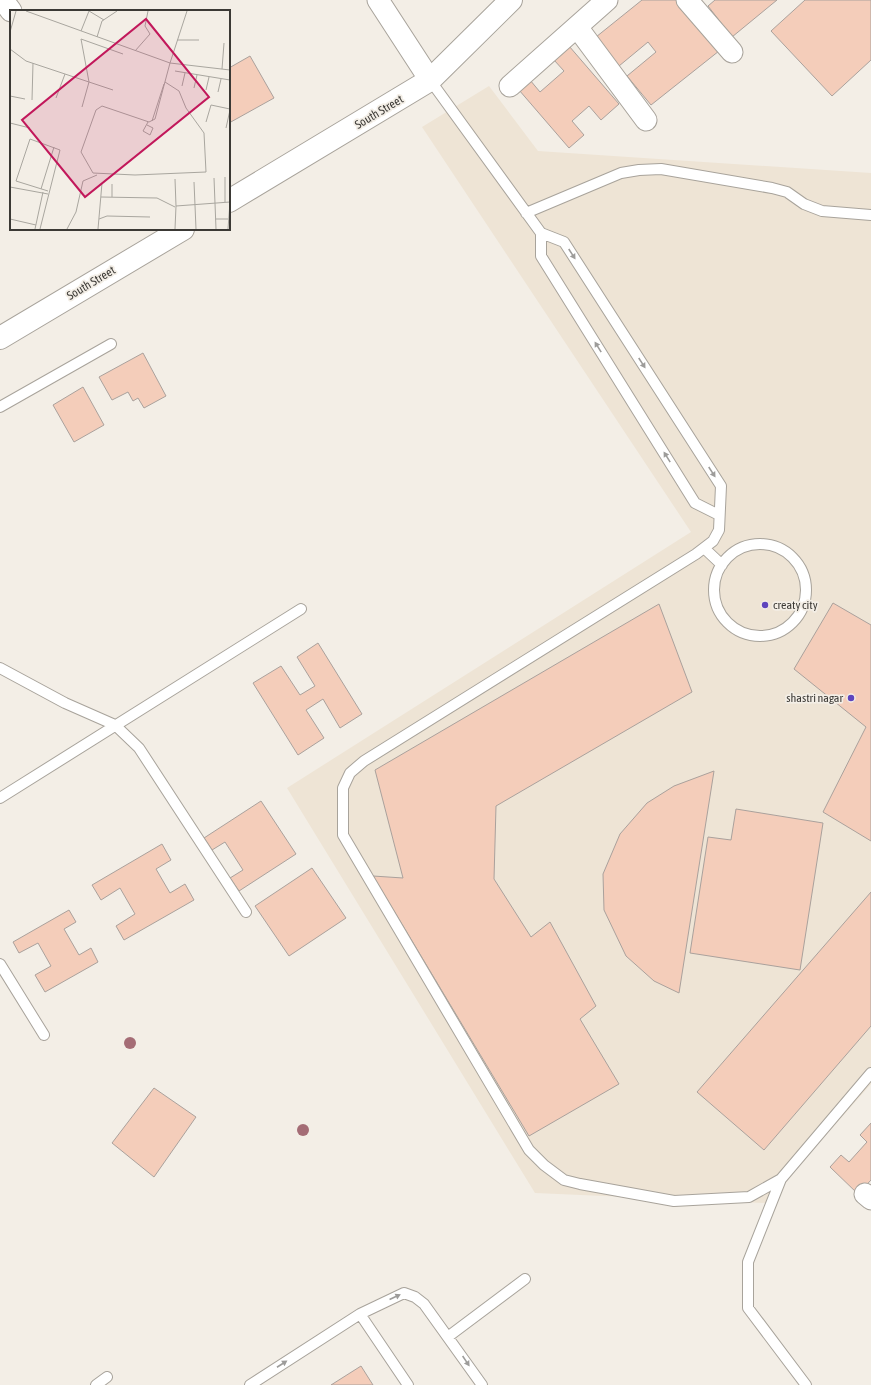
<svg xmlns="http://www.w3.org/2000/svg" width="871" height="1385" font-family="'Asap Condensed',sans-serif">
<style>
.built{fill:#eee4d5}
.building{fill:#f4cdba;stroke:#aaa19c}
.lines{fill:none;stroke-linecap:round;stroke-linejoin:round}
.lane-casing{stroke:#a8a39b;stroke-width:12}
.street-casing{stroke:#a8a39b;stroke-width:23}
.secondary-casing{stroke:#a8a39b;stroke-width:24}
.lane{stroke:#fff;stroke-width:10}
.street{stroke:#fff;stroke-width:21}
.secondary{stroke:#fff;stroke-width:22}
.tree{fill:#a46c75}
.oneway{fill:#9d9c9a}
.poi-dot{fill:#5e45be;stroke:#f3eee6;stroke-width:1.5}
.labels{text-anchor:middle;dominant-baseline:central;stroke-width:3.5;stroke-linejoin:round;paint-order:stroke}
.street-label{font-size:12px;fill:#3b3935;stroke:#f3eee6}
.poi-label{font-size:12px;fill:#3b3935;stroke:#f3eee6;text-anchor:start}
.inset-road{fill:none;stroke:#a9a69f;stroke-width:1}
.view{fill:#c2185b;fill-opacity:0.15;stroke:#c2185b;stroke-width:2}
.inset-edge{fill:none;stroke:#3b3935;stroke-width:2}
</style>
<rect width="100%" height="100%" fill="#f3eee6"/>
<path class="built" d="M489,86L538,151L871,173V1084L766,1203L535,1193L287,788L691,532L422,127Z"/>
<path class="building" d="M642,0H678L719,51L651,105L627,76L656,52L648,42L619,66L596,37Z
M715,0H777L732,37L708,6Z
M805,0H871V60L832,96L771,31Z
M569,46L619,104L601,120L589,106L572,121L584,135L569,148L519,90L530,80L540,92L564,71L554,60Z
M250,56L274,98L229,123V68Z
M143,353L166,396L144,408L138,398L133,401L128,392L112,400L99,377Z
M83,387L104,425L74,442L53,405Z
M833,603L871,625V841L823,812L866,727L794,669Z
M659,604L692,692L496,806L494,879L531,937L550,922L596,1006L580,1019L619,1084L529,1136L373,876L403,878L375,770Z
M318,643L362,714L340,728L323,699L306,710L324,738L298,755L253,683L281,666L300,695L315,686L297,657Z
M714,771L679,993L654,981L626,956L604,910L603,874L620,834L647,803L674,786Z
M261,801L296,854L239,891L230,878L243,870L225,842L212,850L204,838Z
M736,809L823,823L800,970L690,953L708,837L731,840Z
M162,844L171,860L156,869L170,893L185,884L194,900L124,940L116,926L135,914L120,888L101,900L92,885Z
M312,868L346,918L289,956L255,906Z
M871,892V1026L764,1150L697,1092Z
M69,910L76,922L64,929L79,955L91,948L98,962L45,992L35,975L51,966L38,943L19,953L13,942Z
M154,1088L196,1117L154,1177L112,1143Z
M871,1123V1180L858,1194L830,1167L841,1155L849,1162L867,1142L860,1135Z
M361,1366L373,1385H331Z"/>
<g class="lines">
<g class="lane-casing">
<path id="lane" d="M430,80L541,233V256L695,503L719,515
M526,213L621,173L639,170L661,169L772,188L787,192L804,204L822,211L871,215
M541,233L564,242L721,486L719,530L713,541L696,554L364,761L350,773L343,788V835L529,1150L544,1165L564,1180L580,1184L674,1201L749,1197L781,1179L871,1073
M0,407L111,344
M714 590a46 46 0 1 1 92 0a46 46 0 1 1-92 0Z
M704,548L722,565
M0,668L65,703L115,725L139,748L246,912
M0,798L301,609
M0,964L44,1035
M781,1179L748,1262V1308L806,1385
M360,1314L408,1385
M449,1336L525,1279
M96,1385L107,1377
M250,1385L360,1314L404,1293L415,1297L424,1304L482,1385"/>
</g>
<g class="street-casing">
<path id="street" d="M3,0L11,11
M378,0L430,80
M687,0L732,52
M577,27L646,120
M510,86L607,0
M865,1194L871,1199"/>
</g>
<g class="secondary-casing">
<path id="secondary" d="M229,201L430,80L511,0
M0,338L183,229"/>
</g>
<use href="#lane" class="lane"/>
<use href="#street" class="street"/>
<use href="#secondary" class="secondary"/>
</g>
<g class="tree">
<circle cx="130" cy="1043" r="6"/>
<circle cx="303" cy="1130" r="6"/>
</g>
<defs><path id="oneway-solid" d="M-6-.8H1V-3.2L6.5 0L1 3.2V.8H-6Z"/></defs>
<g class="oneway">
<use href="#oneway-solid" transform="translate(572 254) rotate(57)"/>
<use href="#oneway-solid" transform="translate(598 347) rotate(-122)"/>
<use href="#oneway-solid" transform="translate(642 363) rotate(57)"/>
<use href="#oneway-solid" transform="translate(667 457) rotate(-122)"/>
<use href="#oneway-solid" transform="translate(712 472) rotate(57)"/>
<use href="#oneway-solid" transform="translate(395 1297) rotate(-25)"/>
<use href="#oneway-solid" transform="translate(466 1361) rotate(56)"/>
<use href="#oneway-solid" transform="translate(282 1364) rotate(-33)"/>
</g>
<g class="poi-dot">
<circle cx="765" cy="605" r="4"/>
<circle cx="851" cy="698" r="4"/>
</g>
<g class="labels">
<g class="street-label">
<text transform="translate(379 112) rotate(-31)">South Street</text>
<text transform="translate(91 283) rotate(-31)">South Street</text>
</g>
<g class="poi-label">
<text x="773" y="605">creaty city</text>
<text x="843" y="698" text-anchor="end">shastri nagar</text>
</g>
</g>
<g transform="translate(10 10)">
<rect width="220" height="220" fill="#f3eee6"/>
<path class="inset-road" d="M16,1L160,53L220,60M71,21L79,1L94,10M0,22L6,1M87,27L92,11L107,1M167,30H189M0,39L16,51L103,80M125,41L140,24L135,16L138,1M212,59L214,33M165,61L220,70M155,72L169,81L176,98L194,123L196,162L125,165L83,163L71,142L86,100L92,96L139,112L145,109L160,53L177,1M172,76L175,63M184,78L187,65M196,80L199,67M208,82L211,69M0,86L15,89M46,88L55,64M22,90L23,53M72,97L79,72L71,29L113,44M142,111L154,74M196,112L201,95L220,99M0,113L20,118M137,115L143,118L140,125L133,121L138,112M216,118L220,100M215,167V192M204,168L206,219M165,169L166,196M184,172L186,219M102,174V187M0,177L38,184M31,179L44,137M91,187L147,188L165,197M0,209L26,215M89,209L97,206L140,207M205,209H218M25,219L33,182M30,219L50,140L20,129L6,171L38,181M57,219L66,202L73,171L87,165M88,219L92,173M165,219L166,196L220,192M218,219L220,192"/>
<path class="view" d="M136,9L199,87L75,187L12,110Z"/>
<rect width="220" height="220" class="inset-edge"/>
</g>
</svg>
